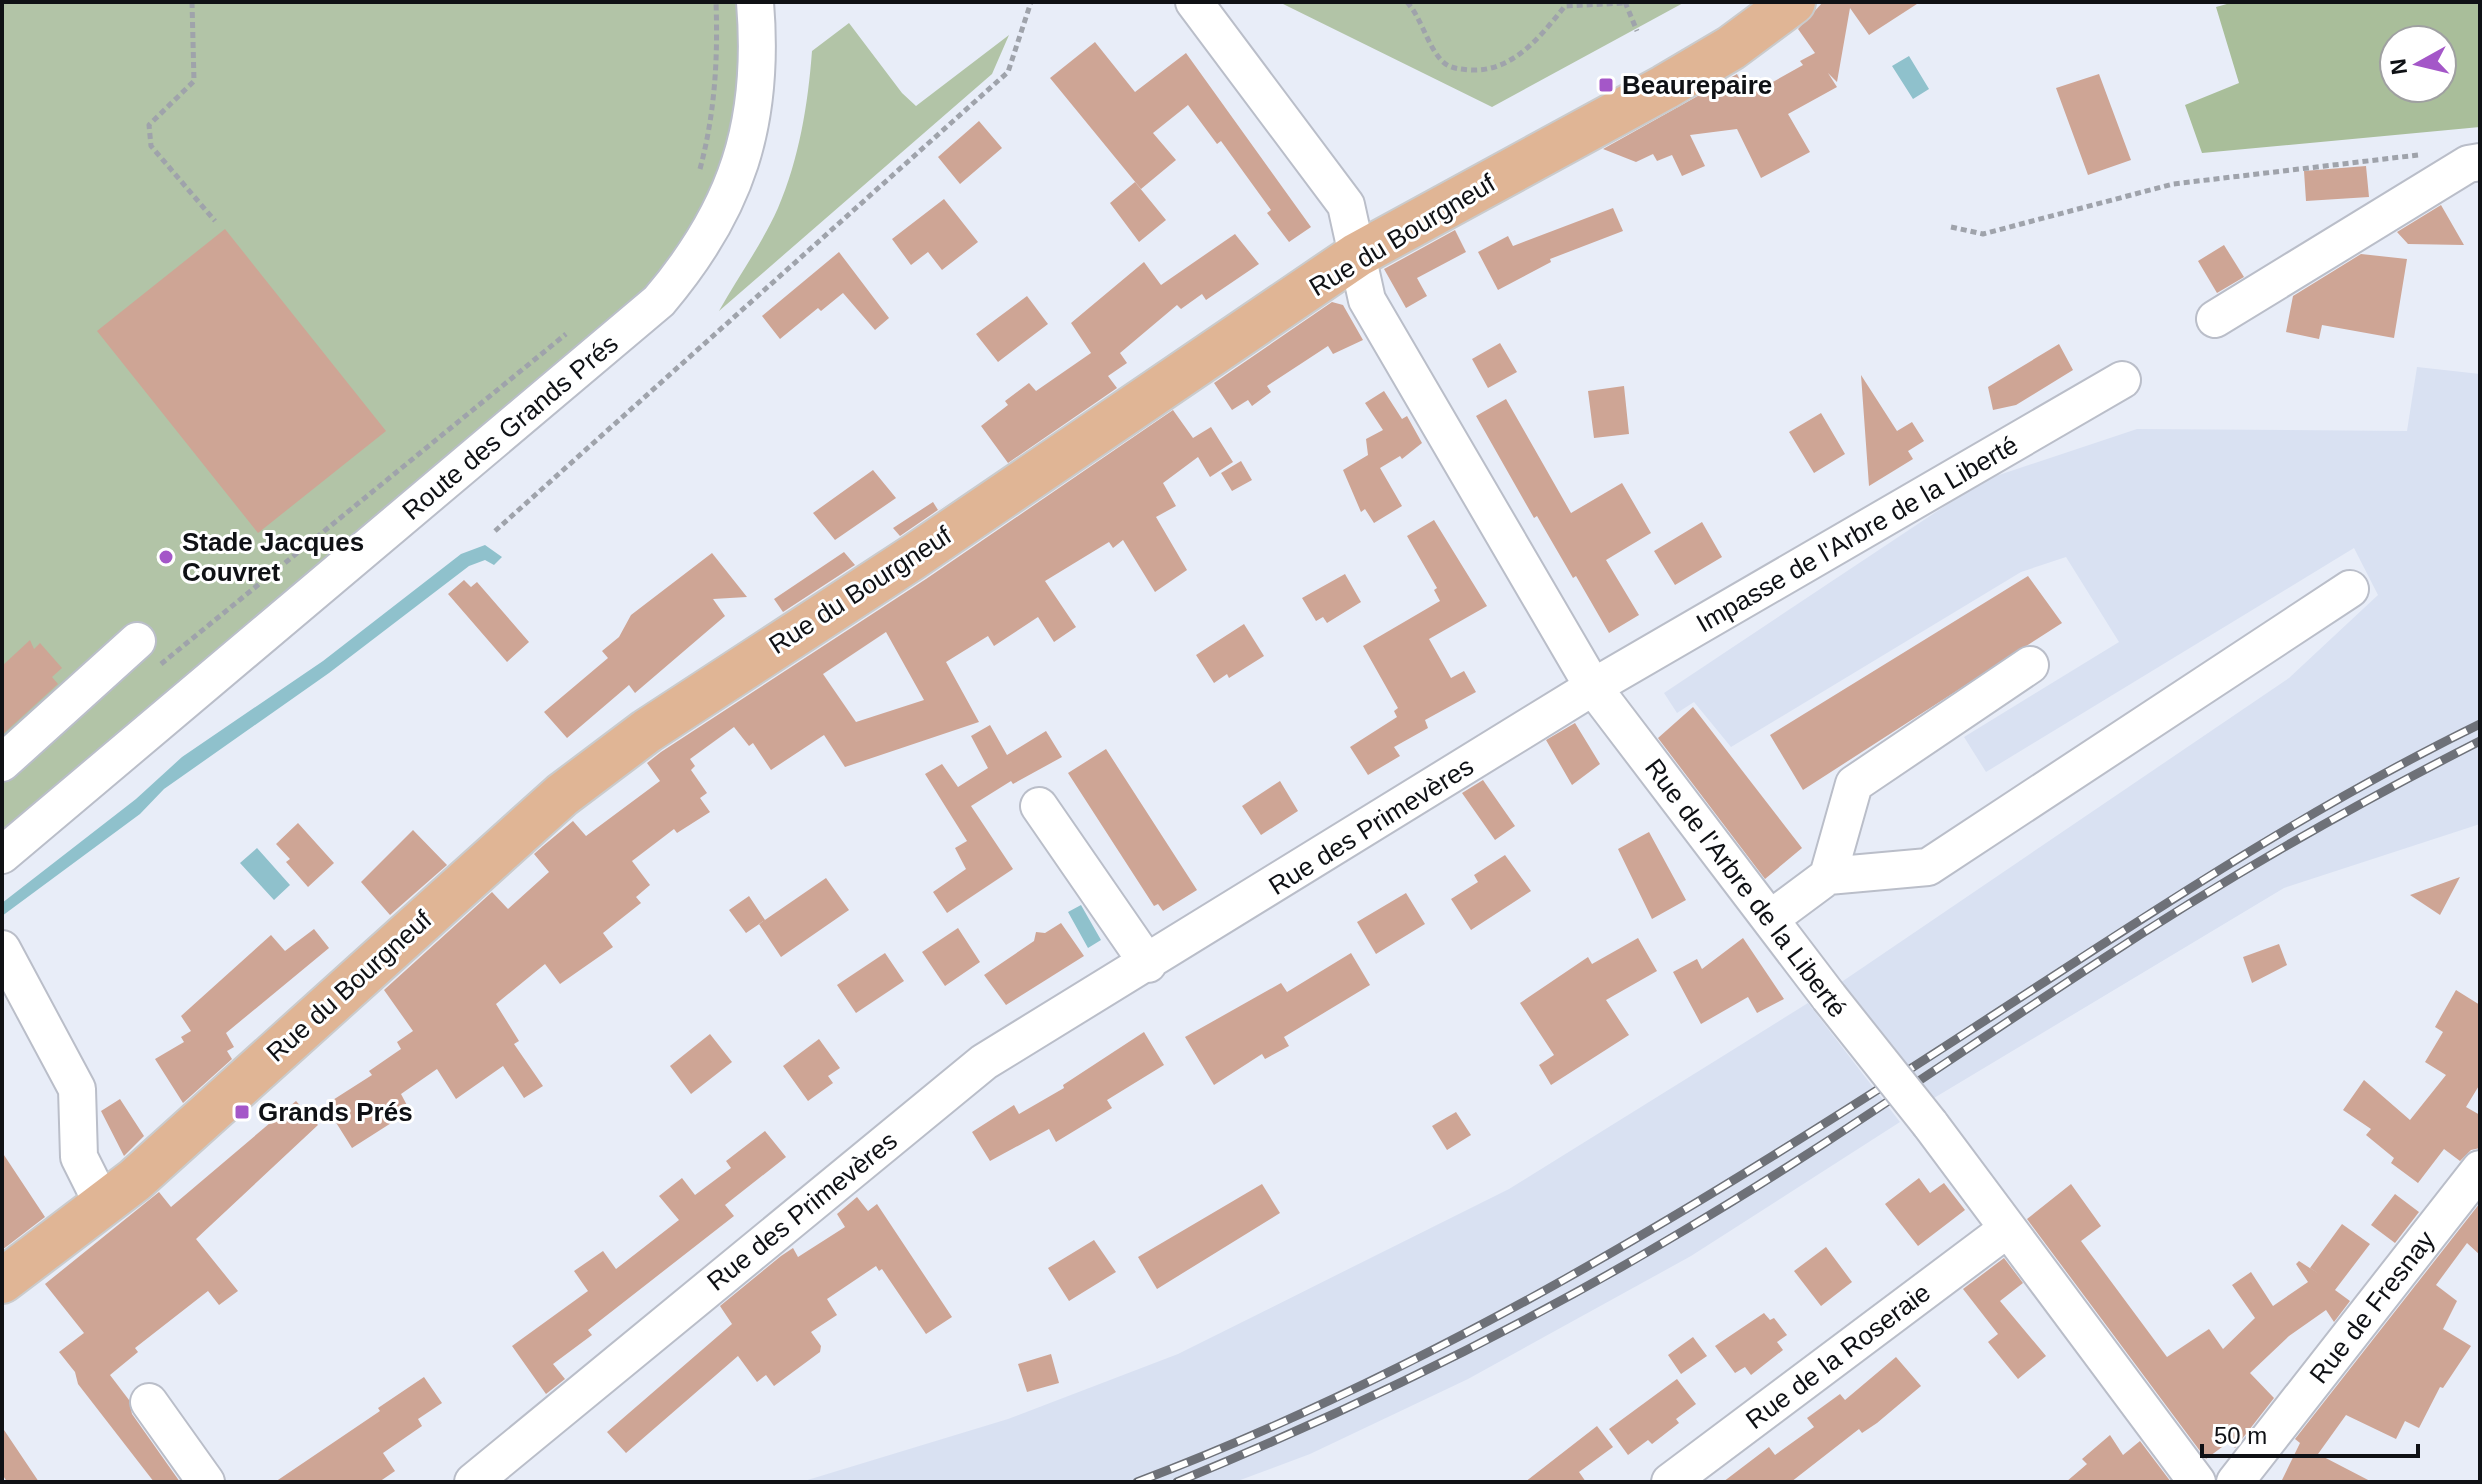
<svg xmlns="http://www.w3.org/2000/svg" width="2482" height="1484" font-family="Arial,sans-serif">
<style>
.built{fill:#d9e1f2}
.green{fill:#b2c4a7}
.forest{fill:#a9be9a;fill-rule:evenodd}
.water{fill:#8fc1cc}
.building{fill:#cea595;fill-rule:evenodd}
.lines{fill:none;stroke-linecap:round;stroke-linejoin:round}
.minor-casing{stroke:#babec9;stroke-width:40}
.major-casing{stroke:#cacbcc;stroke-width:48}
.path{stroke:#9fa3ab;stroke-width:5;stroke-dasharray:6 4;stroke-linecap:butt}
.minor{stroke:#fff;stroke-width:36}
.major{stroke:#e0b595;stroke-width:44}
.rail-casing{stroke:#6e7178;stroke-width:9}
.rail{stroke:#fff;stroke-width:6;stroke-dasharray:18;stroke-linecap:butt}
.minor-bridge-casing{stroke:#babec9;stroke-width:40;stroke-linecap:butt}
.minor-bridge{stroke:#fff;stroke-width:36}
.poi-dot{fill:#a457c8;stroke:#fff;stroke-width:3}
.labels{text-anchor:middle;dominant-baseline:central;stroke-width:6;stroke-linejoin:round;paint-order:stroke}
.poi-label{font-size:26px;font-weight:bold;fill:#0f1115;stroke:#fff;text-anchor:start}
.street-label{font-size:26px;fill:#0f1115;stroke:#fff}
</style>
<rect width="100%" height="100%" fill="#e8edf8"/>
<path class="built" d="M2417,367L2480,374V824L2284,888L1934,1098L1840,983L2289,678L2378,595L2354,548L1986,772L1964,737L2119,642L2066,557L2021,572L1731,747L1694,702L1677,713L1664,693L1984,480L2137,429L2407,431Z
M1808,1003L1900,1122L1691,1256L1468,1379L1310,1454L1235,1482H801L1008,1419L1178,1354L1509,1189Z"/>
<path class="green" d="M2,2H737C745,73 731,148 700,213C688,237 671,259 656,281L2,833Z
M1279,2H1685L1492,107Z
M849,23L902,93L916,106L1009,35L992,74L719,311C738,277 762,244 778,208C799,159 808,105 812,51Z"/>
<path class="forest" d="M2234,2H2480V127L2202,153L2185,105L2239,83L2216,7ZM2394,40H2442V88H2394Z"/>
<path class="water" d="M1909,56L1929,89L1913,99L1892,66Z
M485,545L502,557L494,565L485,560L469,566L329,673L164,789L140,814L2,916V903L136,799L182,757L323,661L461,554Z
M257,848L290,885L274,900L240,863Z
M1081,905L1101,940L1088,948L1068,912Z"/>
<path class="building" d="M1823,2H1920L1869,35L1850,8L1837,82L1828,73L1837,87L1788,114L1810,152L1761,178L1737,129L1690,135L1705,166L1682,176L1672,155L1657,161L1653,154L1636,162L1603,149L1737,74L1748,96L1803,65L1800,61L1815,53L1798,29Z
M1095,42L1135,92L1186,53L1311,227L1289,242L1267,213L1271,210L1221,141L1217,144L1188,105L1153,133L1176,160L1141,189L1050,78Z
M2099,74L2131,160L2088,175L2056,88Z
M979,121L1002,148L960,184L938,157Z
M2366,166L2369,197L2306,201L2304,171Z
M1135,182L1166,220L1139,242L1110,203Z
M944,199L978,242L942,270L928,252L911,265L892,239Z
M2441,205L2464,245L2408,244L2397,232Z
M1613,208L1623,231L1550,259L1551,262L1498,290L1478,252L1508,236L1513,246Z
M225,229L386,431L258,533L97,331Z
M1455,230L1466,252L1417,278L1427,296L1406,308L1384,269Z
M1235,234L1259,264L1206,300L1202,294L1181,309L1177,305L1120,353L1127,363L1108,376L1117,388L1008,463L981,426L1008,405L1005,401L1029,383L1036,391L1091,353L1071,323L1144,262L1161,285Z
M2224,245L2244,277L2217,293L2198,261Z
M839,252L889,318L875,330L843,293L821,311L818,308L780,339L762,316Z
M2361,254L2407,259L2394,338L2322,325L2319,339L2286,332L2293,296Z
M1027,296L1048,324L998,362L976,334Z
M1332,302L1343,305L1363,340L1333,354L1328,346L1267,386L1271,392L1252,406L1248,400L1232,410L1214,383Z
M1500,343L1517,372L1488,388L1472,359Z
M2059,344L2073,370L2016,405L1993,410L1988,387Z
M1861,375L1897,431L1912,422L1924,441L1908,451L1913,459L1869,486Z
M1624,386L1629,434L1594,438L1588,391Z
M1384,391L1402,419L1407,416L1422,443L1402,459L1400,456L1380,468L1402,506L1374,523L1365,509L1361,512L1343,470L1368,455L1366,439L1383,430L1365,403Z
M1506,399L1571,513L1622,483L1651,533L1606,560L1639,615L1609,633L1576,576L1573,578L1537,516L1534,518L1476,416Z
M1173,410L1193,438L1211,427L1233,462L1210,477L1198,457L1163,483L1176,506L1156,517L1187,570L1155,592L1123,540L1113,548L1109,542L1045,581L1076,627L1054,642L1038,617L994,646L988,636L946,662L979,722L845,767L824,735L771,770L753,743L749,746L734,727L690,759L695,766L691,770L707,793L700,798L710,812L677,833L674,829L632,861L650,885L636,897L641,903L603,933L613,947L560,984L545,964L496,1004L519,1041L514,1044L543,1086L524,1098L503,1066L456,1099L437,1069L401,1094L410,1111L352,1148L325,1105L372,1075L369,1071L401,1049L397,1042L413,1031L384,990L492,892L508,909L549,872L534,854L543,846L573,821L586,836L660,781L647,763L661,752L926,579ZM886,632L924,700L856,722L823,674Z
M1821,413L1845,454L1814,473L1789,432Z
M1241,461L1252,480L1232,491L1221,473Z
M873,470L896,498L835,540L813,513Z
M951,501L900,536L893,528L933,502L938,510Z
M1434,520L1487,606L1429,639L1451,678L1464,671L1476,692L1425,720L1428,728L1394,747L1400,756L1368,775L1350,747L1397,717L1394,711L1398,708L1363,646L1440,601L1434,590L1437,588L1407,536Z
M1702,522L1722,557L1675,585L1654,551Z
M844,552L855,565L783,612L774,599Z
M712,553L747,597L713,599L725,616L635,693L629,685L567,738L544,712L608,658L602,651L619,637L631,615Z
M1345,574L1361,602L1327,623L1323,617L1316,621L1302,598Z
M2028,576L2062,623L1803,790L1770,735Z
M464,580L471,587L477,582L529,642L507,662L448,594Z
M1244,624L1264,656L1229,678L1227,674L1214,683L1196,655Z
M30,640L34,649L40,643L62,668L52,677L58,684L2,735V666Z
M1693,707L1802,848L1765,879L1658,738Z
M1575,723L1600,764L1572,785L1546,740Z
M990,725L1007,755L1046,731L1062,757L1013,784L1011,781L971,806L1013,869L947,913L933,892L966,869L955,848L967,841L925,774L942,764L958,787L988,768L971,736Z
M1106,749L1197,890L1163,911L1158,904L1154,906L1068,773Z
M1483,780L1515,826L1495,840L1462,793Z
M1280,781L1298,811L1261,835L1242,806Z
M298,823L334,863L308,887L286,862L290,859L276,844Z
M413,830L447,865L390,915L361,882Z
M1649,832L1686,900L1652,919L1618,849Z
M1505,855L1531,891L1471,930L1451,899L1478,882L1474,875Z
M2460,877L2440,915L2410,895Z
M826,878L849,910L781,957L759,924Z
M1406,893L1425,924L1376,954L1357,922Z
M749,896L765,920L746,933L729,910Z
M1061,923L1084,956L1006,1005L984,975L1034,941L1036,932L1045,933Z
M958,928L980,962L945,986L922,952Z
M314,929L329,948L226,1033L234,1047L227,1051L232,1059L183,1103L155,1059L184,1042L181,1037L191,1031L181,1016L271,935L285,951Z
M1638,938L1657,971L1606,1000L1629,1035L1551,1085L1539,1065L1554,1055L1520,1003L1588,957L1592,964Z
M1743,938L1784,999L1757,1013L1748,997L1701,1024L1673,972L1697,959L1702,969Z
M2279,944L2287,965L2252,983L2243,957Z
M885,953L904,981L856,1013L837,985Z
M1351,953L1370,985L1284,1037L1289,1046L1265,1059L1262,1054L1214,1085L1185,1037L1281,983L1287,992Z
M2456,990L2480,1005V1084L2466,1107L2480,1115V1148L2471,1150L2460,1161L2444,1149L2418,1183L2391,1163L2394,1158L2366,1135L2371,1129L2343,1110L2364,1080L2410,1120L2446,1075L2425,1062L2443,1032L2435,1027Z
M1144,1032L1164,1065L1107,1100L1112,1108L1056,1142L1049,1129L990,1161L972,1132L1014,1105L1019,1114L1064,1088L1063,1085Z
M710,1034L732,1062L691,1094L670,1066Z
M819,1039L840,1068L828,1076L833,1083L808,1101L783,1066Z
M120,1099L144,1136L124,1156L101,1111Z
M296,1101L318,1125L196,1239L238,1291L219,1305L208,1291L135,1348L138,1352L110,1375L129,1400L132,1414L180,1482H154L78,1384L75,1372L59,1352L84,1333L45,1284L159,1192L171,1207Z
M1456,1112L1471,1135L1447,1150L1432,1126Z
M765,1131L786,1157L725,1205L734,1216L588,1330L592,1335L553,1364L565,1379L546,1394L512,1346L588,1291L574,1271L603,1251L616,1269L679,1220L659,1196L682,1178L695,1195L731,1168L726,1161Z
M2,1152L45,1217L2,1250Z
M1919,1178L1930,1193L1944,1183L1965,1210L1918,1246L1885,1204Z
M1262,1184L1280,1213L1157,1289L1138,1257Z
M2071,1184L2101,1226L2081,1241L2167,1357L2209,1329L2223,1349L2255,1318L2232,1285L2251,1272L2273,1306L2308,1282L2296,1264L2299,1261L2319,1274L2310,1268L2342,1224L2370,1244L2335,1290L2350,1301L2334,1322L2326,1310L2289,1336L2250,1373L2274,1398L2235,1448L2230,1441L2206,1459L2027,1219Z
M2395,1194L2419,1212L2395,1243L2371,1225Z
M857,1197L868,1211L877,1204L952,1317L926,1334L882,1269L879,1271L876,1266L827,1299L837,1315L811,1332L821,1346L820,1352L774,1386L766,1375L757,1382L738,1356L626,1453L607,1432L732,1324L720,1306L781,1256L793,1248L798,1257L845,1227L837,1214Z
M2480,1203V1255L2467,1243L2436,1285L2457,1301L2443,1329L2471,1346L2443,1388L2440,1387L2419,1428L2405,1421L2396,1439L2346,1415L2318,1454L2372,1482H2281L2300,1443L2295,1439Z
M1094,1240L1116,1272L1069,1301L1048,1268Z
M1826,1247L1852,1282L1821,1306L1794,1271Z
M2004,1258L2023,1283L2000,1301L2046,1356L2018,1379L1988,1342L1998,1334L1963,1289Z
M1764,1313L1770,1320L1774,1318L1787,1335L1777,1342L1783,1350L1751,1375L1745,1367L1735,1373L1715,1346Z
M1693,1337L1707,1356L1681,1374L1668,1355Z
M1051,1354L1059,1383L1027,1392L1018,1364Z
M1896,1357L1921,1386L1877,1423L1862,1433L1859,1429L1791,1482H1723L1769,1447L1775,1455L1814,1427L1807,1418L1840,1394L1845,1400Z
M424,1377L442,1403L418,1419L422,1426L383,1453L395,1471L379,1482H275L380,1411L378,1408Z
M1677,1379L1696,1404L1676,1419L1679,1423L1652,1444L1648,1440L1628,1455L1609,1429Z
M1597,1426L1613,1447L1579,1472L1586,1482H1525Z
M2,1427L39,1482H7L2,1474Z
M2110,1435L2123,1455L2140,1441L2171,1482H2066L2087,1464L2082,1459Z"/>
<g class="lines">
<g class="minor-casing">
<path id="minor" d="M1194,2L1346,205L1367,300L1593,687L1829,997
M2215,319L2468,164L2480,162
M2,763L137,641
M1039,806L1148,964
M2,855L659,301C737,209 765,123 755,2
M1828,876L1854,784L2030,665
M1770,919L1828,876L1928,867L2350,589
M2,949L77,1089L79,1157L103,1205
M1930,1124L2197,1482
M149,1402L206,1482
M473,1482L984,1062L1593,687L2122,380
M1670,1482L2006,1230
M2235,1482L2480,1169"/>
</g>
<g class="major-casing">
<path id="major" d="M2,1281L135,1180L562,795L647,731L912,558L1357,255L1665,87L1731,48L1793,2"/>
</g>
<path class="path" d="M192,2L194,81L149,125L151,146L215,221
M1407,2C1422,19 1427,45 1442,61C1450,69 1460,69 1471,70C1513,72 1541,36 1565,6L1625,3
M1625,2L1637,31
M700,169C715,113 718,59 716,2
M1951,227L1983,234L2173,184L2418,155
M495,531L1008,72L1031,2
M161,664L566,334"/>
<use href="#minor" class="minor"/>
<use href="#major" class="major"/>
<g class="rail-casing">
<path id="rail" d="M1137,1482C1437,1369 1707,1201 1975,1027C2140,920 2302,811 2480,724
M1177,1482C1352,1410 1521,1328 1683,1231C1824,1148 1958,1053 2095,964C2219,882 2348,808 2480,741"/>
</g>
<use href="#rail" class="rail"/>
<g class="minor-bridge-casing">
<path id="minor-bridge" d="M1829,997L1930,1124"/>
</g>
<use href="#minor-bridge" class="minor-bridge"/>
</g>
<g class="poi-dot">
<rect x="1598" y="77" width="16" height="16" rx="4"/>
<circle cx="166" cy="557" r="8"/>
<rect x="234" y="1104" width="16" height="16" rx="4"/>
</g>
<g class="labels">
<g class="poi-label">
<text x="1622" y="85">Beaurepaire</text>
<text x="182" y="542">Stade Jacques<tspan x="182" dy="30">Couvret</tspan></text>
<text x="258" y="1112">Grands Prés</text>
</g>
<g class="street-label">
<text transform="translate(1402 235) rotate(-31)">Rue du Bourgneuf</text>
<text transform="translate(510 427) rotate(-40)">Route des Grands Prés</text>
<text transform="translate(1857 534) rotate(-30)">Impasse de l'Arbre de la Liberté</text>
<text transform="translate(860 590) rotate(-33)">Rue du Bourgneuf</text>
<text transform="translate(1371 826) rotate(-32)">Rue des Primevères</text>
<text transform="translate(1746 888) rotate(53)">Rue de l'Arbre de la Liberté</text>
<text transform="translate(349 986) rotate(-42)">Rue du Bourgneuf</text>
<text transform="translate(802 1211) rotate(-39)">Rue des Primevères</text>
<text transform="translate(2372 1307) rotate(-52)">Rue de Fresnay</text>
<text transform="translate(1838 1356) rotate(-37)">Rue de la Roseraie</text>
</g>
</g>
<rect width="2482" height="1484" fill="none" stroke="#0f1115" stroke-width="8"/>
<g transform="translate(2418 64) rotate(262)"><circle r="38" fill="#ffffff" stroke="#9fa0a1" stroke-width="2"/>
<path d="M0-6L14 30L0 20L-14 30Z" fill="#a457c8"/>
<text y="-12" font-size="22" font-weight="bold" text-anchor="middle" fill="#0f1115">N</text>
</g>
<path d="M2202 1444v12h216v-12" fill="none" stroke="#0f1115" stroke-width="4"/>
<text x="2214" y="1444" font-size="24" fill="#0f1115" stroke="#ffffff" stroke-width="6" paint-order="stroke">50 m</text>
</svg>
